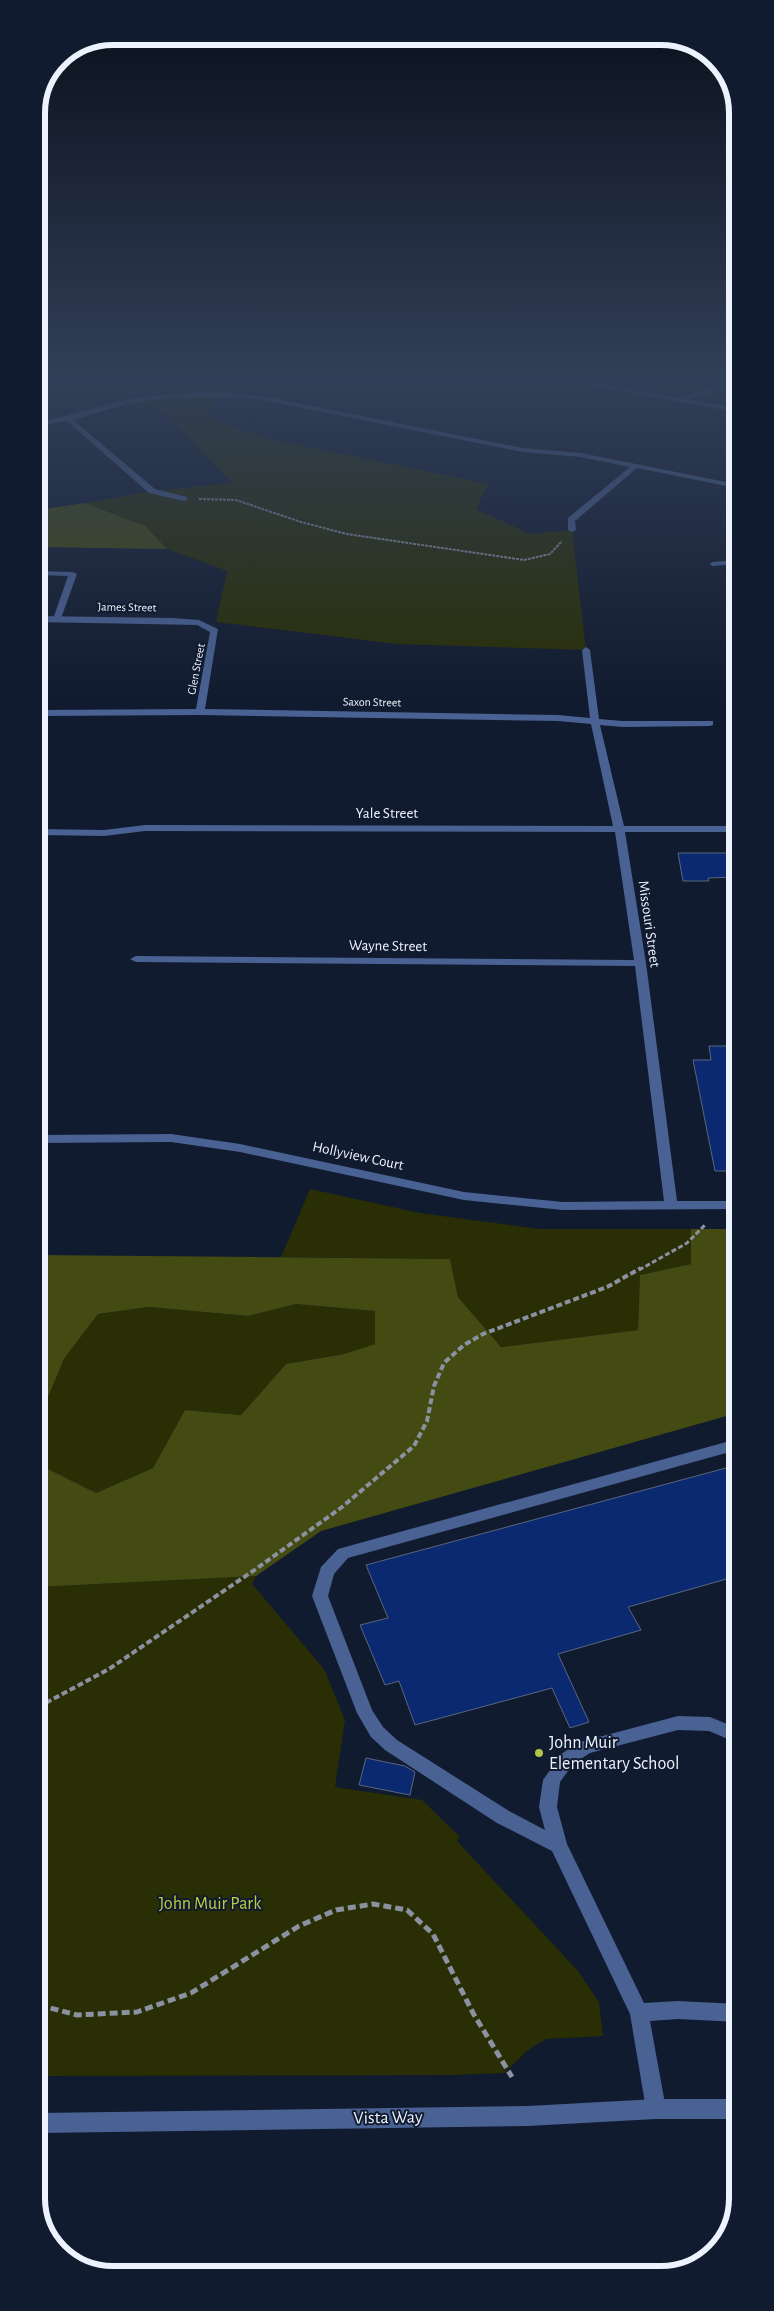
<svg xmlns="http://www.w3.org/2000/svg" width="774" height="2311" font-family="'Alegreya Sans',sans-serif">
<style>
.green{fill:#292e04}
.forest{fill:#434a12;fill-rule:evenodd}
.building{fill:#0b2971;stroke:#59667d}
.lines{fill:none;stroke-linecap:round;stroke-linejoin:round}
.path-far3{stroke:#8a91a0;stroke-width:2;stroke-dasharray:3 1;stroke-linecap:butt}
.path-far2{stroke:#8a91a0;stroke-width:3;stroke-dasharray:5 2.5;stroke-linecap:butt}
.path-far1{stroke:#8a91a0;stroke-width:4;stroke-dasharray:6 3;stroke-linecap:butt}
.path{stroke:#8a91a0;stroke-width:5;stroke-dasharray:8 4;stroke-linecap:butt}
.service{fill:#496193;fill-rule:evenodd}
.minor{fill:#496193;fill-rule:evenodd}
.poi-dot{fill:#b2c34c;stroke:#111b2f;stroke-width:2}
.labels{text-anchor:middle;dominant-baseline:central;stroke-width:4;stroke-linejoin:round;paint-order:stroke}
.far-street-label{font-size:12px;fill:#edf3fe;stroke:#111b2f}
.street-label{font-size:15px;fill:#edf3fe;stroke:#111b2f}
.near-poi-label{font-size:18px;fill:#edf3fe;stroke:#111b2f;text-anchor:start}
.near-park-label{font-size:18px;fill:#bacc43;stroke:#111b2f}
.near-street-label{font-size:18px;fill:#edf3fe;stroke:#111b2f}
.rim{fill:none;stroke:#edf3fe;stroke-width:6}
</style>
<rect width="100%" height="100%" fill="#111b2f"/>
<path class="green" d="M218,394L209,418L265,438L488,484L476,509L530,534L572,530L586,650L397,644L216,622L227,571L167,549L145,526L85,503L152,491L232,483L161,410L128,402Z
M310,1189L420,1213L539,1229H691V1264L640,1275L638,1330L501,1347L458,1297L450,1259L281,1257Z
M296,1304L375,1311V1344L344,1354L286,1364L241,1415L185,1410L153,1468L96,1493L42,1466L46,1402L64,1359L98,1314L149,1307L248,1316Z
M256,1576L252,1584L324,1669L345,1720L335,1787L422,1800L460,1837L457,1841L578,1971L599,2002L603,2036L546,2039L528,2050L504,2073L454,2075L39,2076L38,1587Z"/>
<path class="forest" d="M85,503L145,526L167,549L37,547V510Z
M691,1229H737V1413L321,1531L256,1576L38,1587V1255L450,1259L458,1297L501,1347L638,1330L640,1275L691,1264ZM296,1304L375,1311V1344L344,1354L286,1364L241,1415L185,1410L153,1468L96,1493L42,1466L46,1402L64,1359L98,1314L149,1307L248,1316Z"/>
<path class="building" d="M678,853H736V877L708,878L709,881H683Z
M709,1046H736V1171H715L693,1060H711Z
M737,1465V1576L628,1607L641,1630L558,1654L589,1722L570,1728L552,1688L415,1725L399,1681L385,1685L360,1625L388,1618L366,1565Z
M366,1758L405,1766L415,1772L410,1795L359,1785Z"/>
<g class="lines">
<path class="path-far3" d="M199,499L236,500L301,522L347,534L524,560L550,554L562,541"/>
<path class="path-far2" d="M639,1270L687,1243L705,1225"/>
<path class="path-far1" d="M38,1707L109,1669L253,1571L342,1507L414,1446L427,1421L434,1386L444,1363L464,1345L483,1334L607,1287L641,1268"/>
<path class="path" d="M39,2005L77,2015L137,2012L191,1993L299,1926L336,1910L373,1904L407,1910L433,1934L473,2013L512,2077"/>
<path class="service" d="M37,571L73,572L77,574L60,621L53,619L68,576L37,575Z
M737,1439V1450L348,1558L334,1574L328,1596L372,1710L383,1727L397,1740L509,1811L545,1830L539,1807L543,1780L561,1754L580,1742L678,1716L710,1717L737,1728V1743L709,1731L678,1730L590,1753L573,1764L560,1782L557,1807L567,1844L644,2003L678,2001L738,2004V2022L678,2019L650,2021L666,2109L663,2116L656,2119L649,2116L646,2109L630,2014L552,1851L497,1823L385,1750L371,1737L357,1713L312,1596L321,1567L338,1549Z"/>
<path class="minor" d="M551,377H563L680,398L736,381V385L689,399L736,408V412L554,379Z
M218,392L262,396L523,448L581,453L736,484V488L637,468L575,521L576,530L572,532L568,530V518L630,467L581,457L523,452L262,400C218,396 173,395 128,404C110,408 91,415 73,420L155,489L187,497L188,499L184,501L149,493L67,421L37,426V422C67,417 96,407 126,400C156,394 188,393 218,392Z
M736,560V564L713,566L709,564L713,562Z
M37,616L172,618L199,620L218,629L205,709L558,715L590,718L582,650L586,647L590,650L599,719L622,721H713V725L710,726L622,727L600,725L624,826H736V832H625L646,963L677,1201H737V1209L563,1210L464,1200L240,1152L171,1142L38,1143V1135L171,1134L240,1144L464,1192L563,1202L664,1201L635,966L136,962L130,959L136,956L634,960L615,832L145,831L104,836L37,835V829L104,830L145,825L613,826L591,724L558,721L200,715L43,716L40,722L37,723V711L40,710L196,709L210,632L197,625L37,622Z
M656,2099H738V2119H656L528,2126L39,2133V2113L528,2106Z"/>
</g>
<linearGradient id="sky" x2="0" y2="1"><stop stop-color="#090f1a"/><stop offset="0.54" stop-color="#323f58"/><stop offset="1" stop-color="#323f58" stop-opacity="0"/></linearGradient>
<rect width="774" height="700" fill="url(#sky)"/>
<circle class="poi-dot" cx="539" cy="1753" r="5"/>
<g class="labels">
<g class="far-street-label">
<text transform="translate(127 607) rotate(1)">James Street</text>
<text transform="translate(196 669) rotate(-79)">Glen Street</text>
<text transform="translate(372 702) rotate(1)">Saxon Street</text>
</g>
<g class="street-label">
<text x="387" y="813">Yale Street</text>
<text transform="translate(649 924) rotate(82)">Missouri Street</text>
<text transform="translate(388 946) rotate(1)">Wayne Street</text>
<text transform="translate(358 1156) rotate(12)">Hollyview Court</text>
</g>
<g class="near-poi-label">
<text x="549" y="1743">John Muir<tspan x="549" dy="21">Elementary School</tspan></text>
</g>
<g class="near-park-label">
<text x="210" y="1904">John Muir Park</text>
</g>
<g class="near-street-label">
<text transform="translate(388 2118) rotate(-1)">Vista Way</text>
</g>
</g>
<path d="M0 0H774V2311H0ZM113 45H661A68 68 0 0 1 729 113V2198A68 68 0 0 1 661 2266H113A68 68 0 0 1 45 2198V113A68 68 0 0 1 113 45Z" fill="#111b2f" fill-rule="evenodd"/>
<path class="rim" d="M113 45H661A68 68 0 0 1 729 113V2198A68 68 0 0 1 661 2266H113A68 68 0 0 1 45 2198V113A68 68 0 0 1 113 45Z"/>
</svg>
